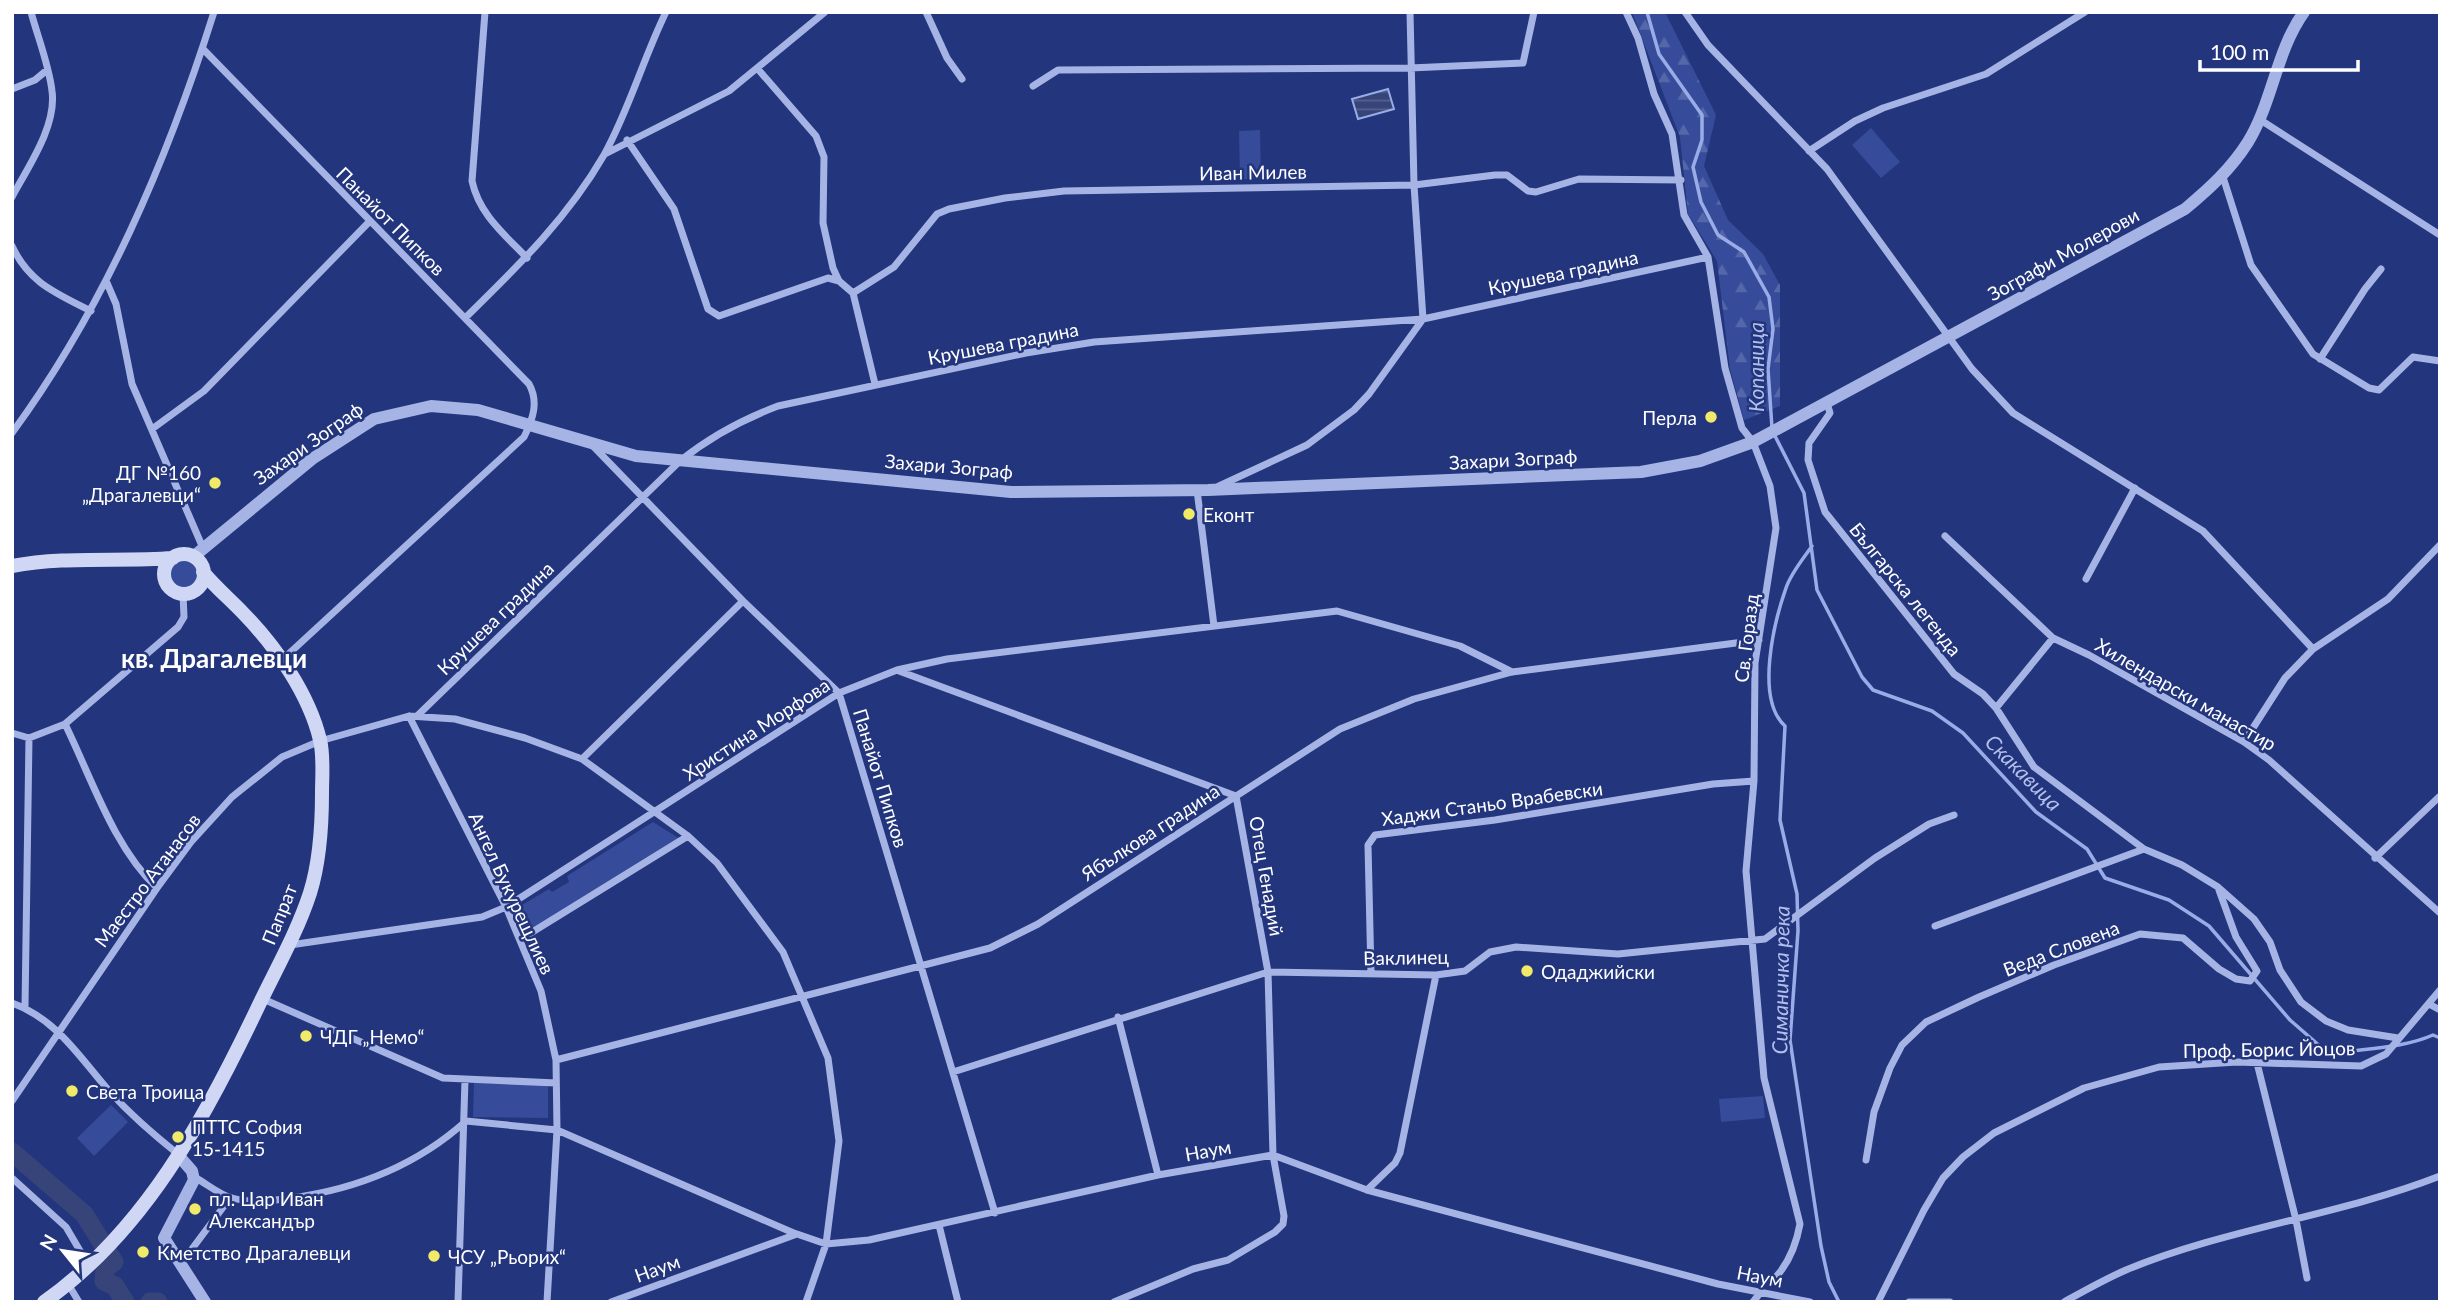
<svg xmlns="http://www.w3.org/2000/svg" width="2452" height="1314" font-family="Lato,sans-serif">
<style>
.green{fill:#364c9a}
.forest{fill:url(#forest-firs)}
.water{fill:url(#water-rules);stroke:#9aace7;stroke-width:2}
.lines{fill:none;stroke-linecap:round;stroke-linejoin:round}
.stream{stroke:#9aace7;stroke-width:3.5}
.river{stroke:#374479;stroke-width:19}
.minor{stroke:#a6b4e5;stroke-width:7}
.tertiary{stroke:#a6b4e5;stroke-width:12}
.secondary{stroke:#d0d7f5;stroke-width:14}
.poi-dot{fill:#f1ea69;stroke:#23357c;stroke-width:2.5}
.labels{text-anchor:middle;dominant-baseline:central;stroke-width:5;stroke-linejoin:round;paint-order:stroke}
.street-label{font-size:19px;fill:#fff;stroke:#23357c}
.poi-label{font-size:19px;fill:#fff;stroke:#23357c;text-anchor:start}
.water-label{font-size:21px;font-style:italic;fill:#b1bfed;stroke:#23357c}
.district-label{font-size:26px;font-weight:bold;fill:#fff;stroke:#23357c}
</style>
<defs>
<pattern id="forest-firs" width="22" height="20" patternUnits="userSpaceOnUse" patternTransform="scale(1.75)"><rect width="22" height="20" fill="#364c9a"/><path d="M5 1l3.5 6h-7zM16 11l3.5 6h-7z" fill="#5467a9"/></pattern>
<pattern id="water-rules" width="6" height="5" patternUnits="userSpaceOnUse" patternTransform="scale(1.75)"><rect width="6" height="5" fill="#374479"/><path d="M0 2.5h6" fill="none" stroke="#55608d"/></pattern>
</defs>
<rect width="100%" height="100%" fill="#23357c"/>
<path class="green" d="M1871,128L1900,162L1881,178L1852,145Z
M1260,130L1261,179H1240L1239,131Z
M169 574a15 15 0 1 1 30 0a15 15 0 1 1-30 0Z
M653,822L680,839L522,935L512,911L549,889L552,892L569,882L567,876Z
M474,1083L548,1084V1118L473,1117Z
M1763,1096L1765,1118L1721,1122L1719,1099Z
M111,1105L128,1122L94,1156L77,1138Z"/>
<path class="forest" d="M1632,12H1665L1716,115L1704,166L1728,220L1763,254L1780,285V406L1744,420L1730,369L1717,261L1688,214L1680,137Z"/>
<path class="water" d="M1388,89L1394,109L1358,119L1352,99Z"/>
<g class="lines">
<path class="stream" d="M1647,12L1659,54L1702,115V140L1693,167L1701,202L1718,235L1744,252L1769,297L1773,329L1768,369L1772,428
M1775,436L1804,493L1817,590L1862,677L1873,690L1932,711L1963,733L2036,812L2087,849L2105,878L2169,900L2209,926L2290,1020L2329,1054C2364,1048 2401,1049 2433,1035L2440,1038
M1812,546C1803,559 1791,573 1786,588C1774,622 1755,699 1785,726L1780,820L1797,894L1798,931L1790,1040L1821,1246L1829,1282L1839,1302"/>
<path class="river" d="M12,1152L84,1214L114,1262L105,1268L104,1281L115,1286L125,1302
M150,1302H158"/>
<path class="minor" d="M485,12L472,181C479,214 504,234 527,258
M926,12L947,58L962,79
M1626,12L1638,38L1654,94L1672,134L1684,215L1708,257L1725,368L1742,428L1753,442L1770,486L1776,528L1755,663L1754,781L1746,871L1764,1078L1800,1224C1796,1246 1787,1267 1771,1282
M1685,12L1708,45L1827,169L1972,369L2013,413L2203,531L2313,649
M203,49L529,384C539,402 533,419 524,437L282,660
M757,68L816,136L824,157L823,223L833,268L839,281L853,293L875,384
M1033,86L1058,70L1410,68L1523,63L1534,12
M12,89L35,80L47,70
M2259,119L2440,235
M627,140L674,209L708,309L719,316L828,278L839,281
M1809,151L1855,121L1883,108L1986,74L2085,12
M605,154L729,91L825,12
M2223,177L2251,265L2313,354L2369,388L2379,390L2413,357L2440,361
M12,197C28,167 57,126 52,91C49,65 38,38 31,12
M12,246C29,283 56,293 91,311
M107,283L116,304L132,384L203,548
M853,293L894,267L937,214L949,209L1005,198L1064,191L1414,185L1495,175H1507L1528,191L1536,192L1579,179L1681,180
M465,318C517,267 567,219 604,155C629,110 643,59 666,12
M2320,359L2365,289L2381,269
M1827,403L1830,413L1809,443L1808,460L1825,512L1954,674L1983,694L1996,708L2034,767L2144,849L2182,865L2218,887L2254,919L2270,942L2280,970L2301,1002L2326,1021L2348,1030L2398,1038
M152,429L204,391L369,222
M12,433C105,306 167,161 214,12
M593,446L743,601L839,693L995,1213
M1219,486L1307,445L1354,410L1369,394L1423,319L1414,185L1410,12
M1197,490L1214,626
M1945,536L2053,638L2089,655L2244,742L2269,760L2440,913
M2086,579L2135,488
M899,671L1236,796L1268,972L1273,1155L1284,1216L1283,1224L1275,1232L1228,1260L1193,1269L1114,1302
M1996,708L2053,638
M409,716L506,907L541,991L556,1060L557,1130L547,1302
M417,716L680,461C711,436 741,420 778,406L1026,353L1094,342L1423,319L1708,257
M65,724C92,779 113,846 157,888
M12,733L29,738L25,1007
M29,738L65,724L178,627L184,617L183,594
M2244,742L2285,678L2313,649L2388,599L2440,545
M582,759L743,601
M2375,858L2440,796
M1935,926L2144,849
M521,939L688,836
M290,945L482,917L506,907L839,693L897,670L947,659L1337,611L1460,646L1512,672
M1371,974L1368,845L1375,835L1495,820L1713,784L1754,781
M263,999L443,1078L556,1083
M12,1003C57,1019 80,1058 110,1092C131,1115 154,1135 178,1154
M2429,1004L2440,1010
M1118,1017L1158,1175
M556,1060L990,948L1038,924L1340,729L1414,699L1512,672L1759,640
M2257,1063L2296,1220L2307,1278
M953,1072L1268,972L1436,975L1465,971L1490,952L1516,947L1618,954L1765,939L1875,858L1929,824L1954,815
M12,1101L157,888L191,842L232,797L282,757L320,741L409,716L455,719L525,738L582,759L688,836L717,863L783,952L828,1058L839,1141L826,1244L806,1302
M1866,1160L1874,1112L1890,1068L1902,1045L1926,1022L1979,997L2054,965L2140,934L2183,938L2219,969L2236,979L2250,981L2257,971L2236,937L2219,890
M194,1177C206,1183 219,1195 232,1198C250,1203 273,1201 291,1198C357,1189 416,1166 466,1121L557,1130L796,1234
M12,1178L66,1227L89,1266
M1367,1190L1395,1163L1400,1153L1436,975
M939,1225L958,1302
M180,1265L230,1198
M68,1284L79,1302
M458,1302L465,1080
M611,1302L797,1234L826,1244L869,1240L1158,1175L1273,1155L1367,1190L1718,1284L1810,1302
M1753,1302L1760,1293
M1878,1302L1924,1210L1943,1178L1963,1157L1994,1133L2084,1088L2159,1067L2237,1062L2361,1066L2386,1054L2440,990
M1909,1302H1950
M2064,1302C2084,1291 2105,1279 2126,1270C2227,1228 2338,1216 2440,1176"/>
<path class="tertiary" d="M193,557L312,459L374,419L431,406L478,410L636,456L1011,492L1208,490L1641,472L1700,461L1753,442L1794,420L2185,209C2210,188 2231,169 2248,142C2273,101 2276,51 2304,12
M178,1155L192,1171L194,1180L164,1238L205,1302"/>
<path class="secondary" d="M164 574a20 20 0 1 1 40 0a20 20 0 1 1-40 0Z
M12,566C66,556 119,562 173,558
M44,1302C145,1231 205,1118 257,1009C275,971 297,933 310,893C320,861 322,827 322,793C322,777 324,756 320,740C309,694 276,647 244,614C230,599 216,588 203,572"/>
</g>
<g class="poi-dot">
<circle cx="1711" cy="417" r="7"/>
<circle cx="215" cy="483" r="7"/>
<circle cx="1189" cy="514" r="7"/>
<circle cx="1527" cy="971" r="7"/>
<circle cx="306" cy="1036" r="7"/>
<circle cx="72" cy="1091" r="7"/>
<circle cx="178" cy="1137" r="7"/>
<circle cx="195" cy="1209" r="7"/>
<circle cx="143" cy="1252" r="7"/>
<circle cx="434" cy="1256" r="7"/>
</g>
<g class="labels">
<g class="street-label">
<text transform="translate(1253 172) rotate(-1)">Иван Милев</text>
<text transform="translate(391 221) rotate(45)">Панайот Пипков</text>
<text transform="translate(2063 254) rotate(-29)">Зографи Молерови</text>
<text transform="translate(1563 272) rotate(-12)">Крушева градина</text>
<text transform="translate(1003 343) rotate(-11)">Крушева градина</text>
<text transform="translate(308 443) rotate(-35)">Захари Зограф</text>
<text transform="translate(1513 459) rotate(-3)">Захари Зограф</text>
<text transform="translate(949 466) rotate(5)">Захари Зограф</text>
<text transform="translate(1906 589) rotate(51)">Българска легенда</text>
<text transform="translate(495 618) rotate(-44)">Крушева градина</text>
<text transform="translate(1746 638) rotate(-83)">Св. Горазд</text>
<text transform="translate(2186 694) rotate(30)">Хилендарски манастир</text>
<text transform="translate(756 729) rotate(-33)">Христина Морфова</text>
<text transform="translate(881 778) rotate(73)">Панайот Пипков</text>
<text transform="translate(1492 803) rotate(-8)">Хаджи Станьо Врабевски</text>
<text transform="translate(1150 832) rotate(-33)">Ябълкова градина</text>
<text transform="translate(1267 876) rotate(80)">Отец Генадий</text>
<text transform="translate(147 880) rotate(-53)">Маестро Атанасов</text>
<text transform="translate(512 893) rotate(65)">Ангел Букурещлиев</text>
<text transform="translate(279 914) rotate(-68)">Папрат</text>
<text transform="translate(2061 948) rotate(-21)">Веда Словена</text>
<text transform="translate(1406 957) rotate(-1)">Ваклинец</text>
<text transform="translate(2269 1049) rotate(-1)">Проф. Борис Йоцов</text>
<text transform="translate(1208 1150) rotate(-10)">Наум</text>
<text transform="translate(657 1268) rotate(-20)">Наум</text>
<text transform="translate(1760 1276) rotate(11)">Наум</text>
</g>
<g class="poi-label">
<text x="1697" y="417" text-anchor="end">Перла</text>
<text x="201" y="472" text-anchor="end">ДГ №160<tspan x="201" dy="22">„Драгалевци“</tspan></text>
<text x="1203" y="514">Еконт</text>
<text x="1541" y="971">Одаджийски</text>
<text x="320" y="1036">ЧДГ „Немо“</text>
<text x="86" y="1091">Света Троица</text>
<text x="192" y="1126">ПТТС София<tspan x="192" dy="22">15-1415</tspan></text>
<text x="209" y="1198">пл. Цар Иван<tspan x="209" dy="22">Александър</tspan></text>
<text x="157" y="1252">Кметство Драгалевци</text>
<text x="448" y="1256">ЧСУ „Рьорих“</text>
</g>
<g class="water-label">
<text transform="translate(1755 367) rotate(-90)">Копаница</text>
<text transform="translate(2024 772) rotate(45)">Скакавица</text>
<text transform="translate(1780 980) rotate(-89)">Симаничка река</text>
</g>
<g class="district-label">
<text x="214" y="658">кв. Драгалевци</text>
</g>
</g>
<rect width="2452" height="1314" fill="none" stroke="#ffffff" stroke-width="28"/>
<g transform="translate(63 1251) rotate(300)" stroke="#23357c" stroke-width="5" paint-order="stroke">
<path d="M0-5L12 26L0 18L-12 26Z" fill="#ffffff"/>
<text y="-10" font-size="19" font-weight="bold" text-anchor="middle" fill="#ffffff">N</text>
</g>
<path d="M2200 60v10h158v-10" fill="none" stroke="#ffffff" stroke-width="3.5"/>
<text x="2210" y="60" font-size="21" fill="#ffffff" stroke="#23357c" stroke-width="5" paint-order="stroke">100 m</text>
</svg>
